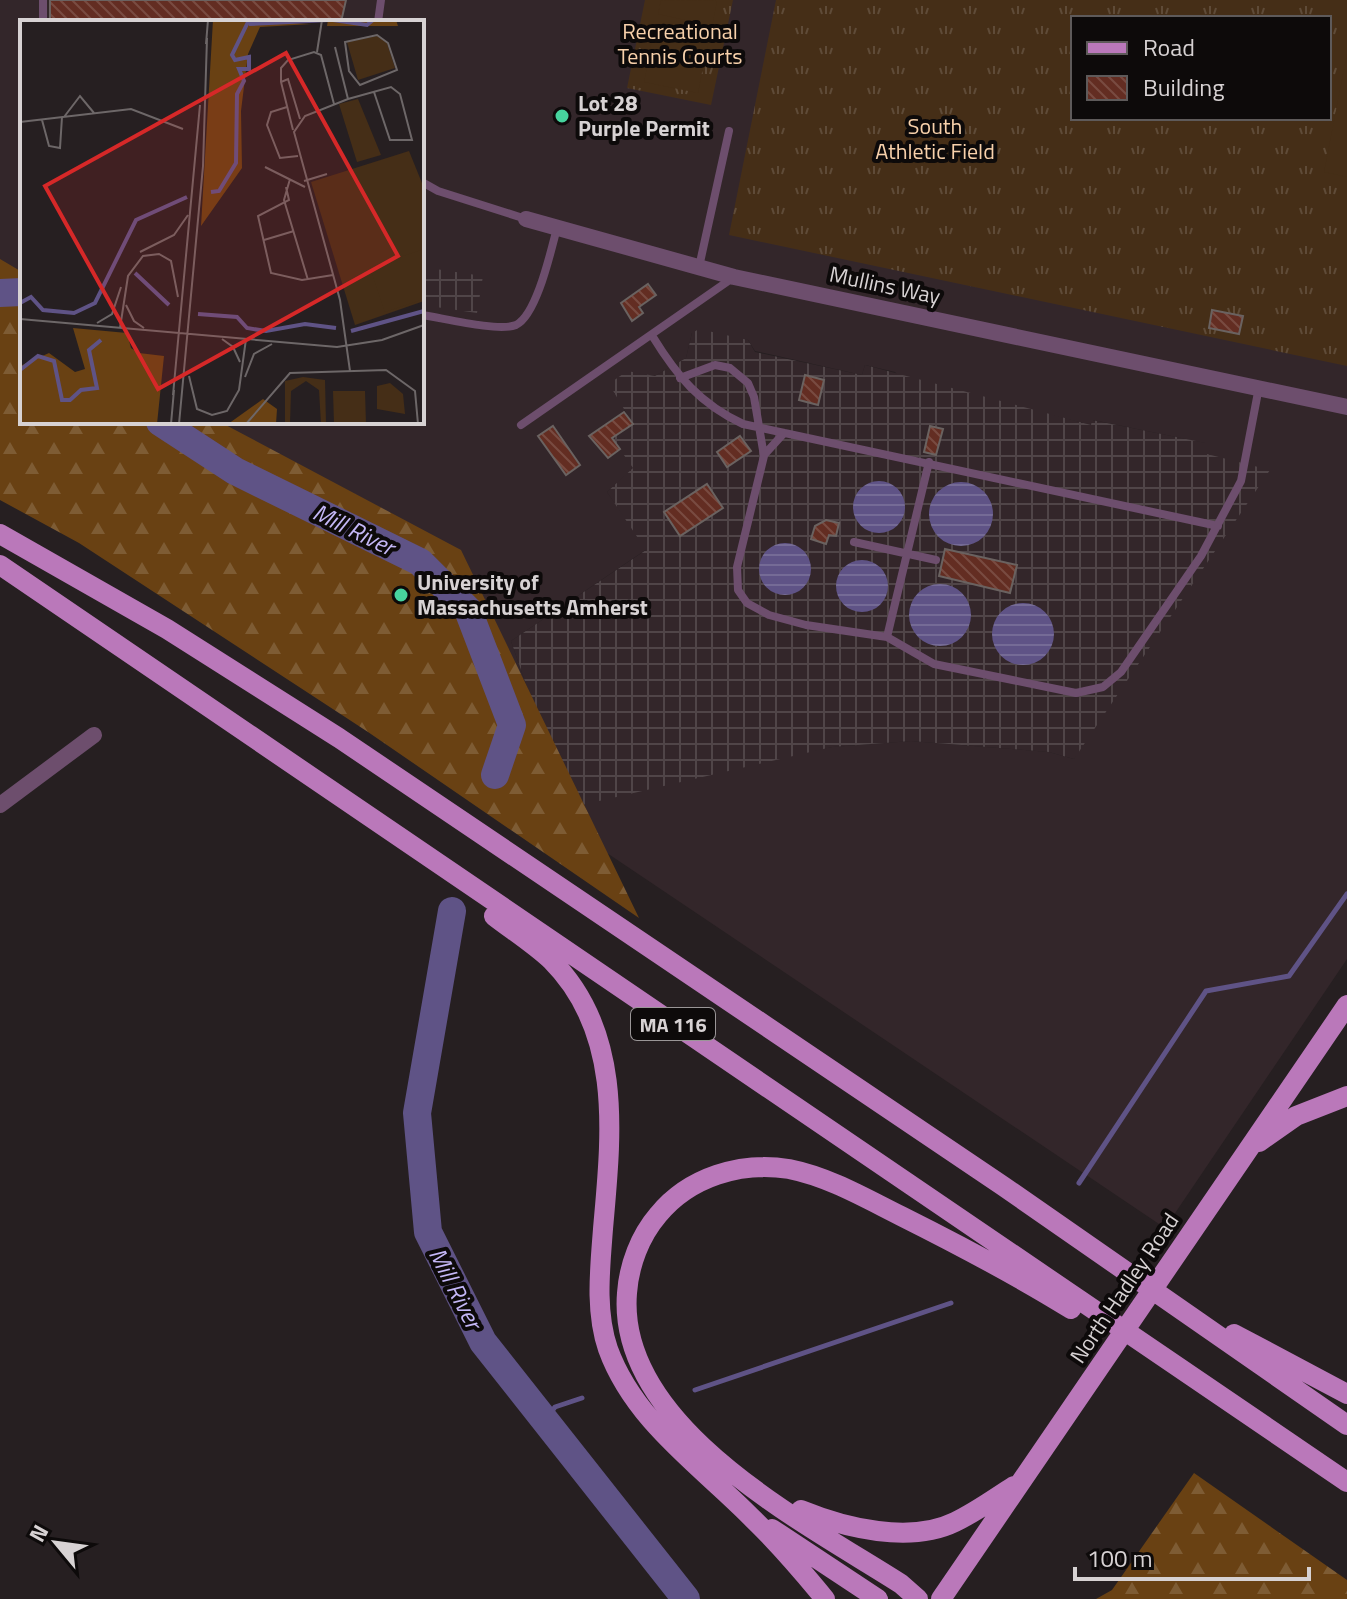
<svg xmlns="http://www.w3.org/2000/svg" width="1347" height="1599" font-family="'Titillium Web',sans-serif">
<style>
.built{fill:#33262a;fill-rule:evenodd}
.industrial{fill:url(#industrial-grid)}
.grass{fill:url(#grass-tufts);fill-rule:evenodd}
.forest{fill:url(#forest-firs)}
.pitch{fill:#452e17}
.water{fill:url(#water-rules)}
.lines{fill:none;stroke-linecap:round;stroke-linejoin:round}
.stream{stroke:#5f5386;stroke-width:5}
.river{stroke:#5f5386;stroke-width:28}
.building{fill:url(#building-back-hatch);stroke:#6a6260;stroke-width:2}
.lane{stroke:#6d4e6d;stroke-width:8}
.street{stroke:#6d4e6d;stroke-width:16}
.primary{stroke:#ba78ba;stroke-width:20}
.poi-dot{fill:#47d49e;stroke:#0d0a0a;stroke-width:3}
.labels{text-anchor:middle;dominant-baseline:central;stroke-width:8;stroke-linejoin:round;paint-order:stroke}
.shield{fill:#0d0a0a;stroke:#9a9697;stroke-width:2}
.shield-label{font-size:20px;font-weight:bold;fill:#d7d2d3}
.park-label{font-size:22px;fill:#f8d1ab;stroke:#0d0a0a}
.poi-label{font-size:22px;font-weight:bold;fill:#d7d2d3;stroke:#0d0a0a;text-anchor:start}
.street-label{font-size:22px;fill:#d7d2d3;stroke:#0d0a0a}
.water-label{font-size:24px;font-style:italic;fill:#c4b7f6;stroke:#0d0a0a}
.inset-river{fill:none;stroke:#5f5386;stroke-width:4}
.inset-road{fill:none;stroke:#6d6768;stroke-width:2}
.view{fill:#d62828;fill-opacity:0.15;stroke:#d62828;stroke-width:4}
.inset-edge{fill:none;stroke:#d7d2d3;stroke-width:4}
</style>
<defs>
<pattern id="industrial-grid" width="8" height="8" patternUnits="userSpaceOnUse" patternTransform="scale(2)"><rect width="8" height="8" fill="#33262a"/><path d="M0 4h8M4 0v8" fill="none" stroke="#504548"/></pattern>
<pattern id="grass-tufts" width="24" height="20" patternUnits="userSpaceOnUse" patternTransform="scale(2)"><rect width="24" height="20" fill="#452e17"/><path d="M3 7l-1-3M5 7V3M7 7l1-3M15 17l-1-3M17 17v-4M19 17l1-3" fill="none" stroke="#5f4b38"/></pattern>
<pattern id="forest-firs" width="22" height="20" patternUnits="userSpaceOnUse" patternTransform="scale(2)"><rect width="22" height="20" fill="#694113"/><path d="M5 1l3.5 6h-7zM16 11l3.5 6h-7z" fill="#7e5c34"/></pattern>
<pattern id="water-rules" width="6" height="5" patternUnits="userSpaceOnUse" patternTransform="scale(2)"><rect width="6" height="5" fill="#5f5386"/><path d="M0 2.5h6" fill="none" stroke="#756b96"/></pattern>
<pattern id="building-back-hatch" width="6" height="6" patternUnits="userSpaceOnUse" patternTransform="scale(2)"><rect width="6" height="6" fill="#632d22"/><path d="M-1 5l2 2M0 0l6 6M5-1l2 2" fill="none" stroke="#794b41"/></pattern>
</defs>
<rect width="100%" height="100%" fill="#261f21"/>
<path class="built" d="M0,0H1347V959L1165,1228L0,445ZM1073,18H1329V118H1073ZM22,22H422V422H22ZM692,333L748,340L755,351L862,375L865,365L895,372L900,377L1091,425L1093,420L1205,443L1074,759L1049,752L911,741L832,747L767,760L540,725L511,641L647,549L607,492L634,468L613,438L633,424L624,412L627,372L655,376L686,358Z"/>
<path class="industrial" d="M422,267L483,276L477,313L422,305Z
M699,329L748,340L755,352L862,375L865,365L1091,425L1092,420L1206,443L1203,453L1270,470L1074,759L1049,752L911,741L832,747L582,805L540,725L511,641L646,550L607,492L633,468L612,438L633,424L609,384L627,371L655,376L686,358L692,333Z"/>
<path class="grass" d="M645,0H733L711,105L627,88Z
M776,0H1347V366L729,235ZM1073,18H1329V118H1073Z"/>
<path class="forest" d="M0,259L22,272V422H220L461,550L639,918L368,732L79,543L0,500Z
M1194,1473L1347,1580V1599H1096L1112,1590Z"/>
<path class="pitch" d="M661,0L717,1L712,26L658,14Z
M656,23L710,35L705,60L650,49Z
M1347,54V177L1324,172Z
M649,57L703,67L698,93L644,82Z"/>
<path class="water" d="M853 507a26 26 0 1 1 52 0a26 26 0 1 1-52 0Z
M929 514a32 32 0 1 1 64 0a32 32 0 1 1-64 0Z
M759 569a26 26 0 1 1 52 0a26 26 0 1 1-52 0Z
M836 586a26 26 0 1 1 52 0a26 26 0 1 1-52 0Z
M909 615a31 31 0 1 1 62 0a31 31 0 1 1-62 0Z
M992 634a31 31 0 1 1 62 0a31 31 0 1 1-62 0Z"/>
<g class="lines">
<path class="stream" d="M1079,1183L1206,991L1289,976L1347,894
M695,1390L951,1303
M545,1420L555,1407L582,1398"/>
<path class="river" d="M0,293L22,292
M160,422L235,471L420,562L468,610L512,725L495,775
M452,911L417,1113L428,1232L483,1342L686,1599"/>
</g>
<path class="building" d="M50,0H346L341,22H50Z
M648,284L656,295L639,307L643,313L632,321L621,303Z
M1212,310L1243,316L1239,334L1209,328Z
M805,375L824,380L818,405L799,400Z
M624,412L633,424L612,438L620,449L608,458L589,436Z
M553,426L580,465L566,475L538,436Z
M930,426L943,429L936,455L924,452Z
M740,436L751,451L727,467L717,452Z
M707,484L723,508L680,536L664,512Z
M826,520L839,523L836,536L829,535L826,544L811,539L815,526Z
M945,549L1017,565L1010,593L939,576Z"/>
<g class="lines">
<path class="lane" d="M43,22V0
M378,22L381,0
M422,182L438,191L526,219
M699,267L729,131
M422,315C443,318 498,332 516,325C537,315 551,250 557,228
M653,337C677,376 700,404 743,424L1218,526
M680,378L715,365L730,368L748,383L754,397L764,456L737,567L738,590L747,603L769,615L806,625L887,637L934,664L1076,693L1103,687L1121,672L1201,556L1241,481L1259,387
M521,425L734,277
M764,455L784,433
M854,542L936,560
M887,637L929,462"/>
<path class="street" d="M526,219L734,277L1347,407
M0,805L94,735"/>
<path class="primary" d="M0,534L167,629L339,738L1003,1186L1347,1425
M0,565L1347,1482
M494,916C512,930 534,944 551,960C624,1033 611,1137 603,1229C600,1269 595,1311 608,1349C634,1421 701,1466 752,1518C778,1543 802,1571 825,1599
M1259,1142L1296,1116L1347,1096
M1234,1334L1347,1394
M801,1510C845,1528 910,1544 955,1522C976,1512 995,1498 1014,1486
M772,1529L878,1599
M918,1599L901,1584C806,1523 616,1427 627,1293C629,1265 640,1236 658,1215C689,1177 741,1161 789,1169C829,1177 865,1198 901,1216C959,1245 1016,1275 1071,1309
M941,1599L1347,1005"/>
</g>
<g class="poi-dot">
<circle cx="562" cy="116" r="8"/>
<circle cx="401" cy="595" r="8"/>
</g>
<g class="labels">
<rect class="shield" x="631" y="1008" width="84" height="32" rx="6"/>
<g class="shield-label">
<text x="673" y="1024">MA 116</text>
</g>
<g class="park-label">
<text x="680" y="31">Recreational<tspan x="680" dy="25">Tennis Courts</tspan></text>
<text x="935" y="126">South<tspan x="935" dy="25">Athletic Field</tspan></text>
</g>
<g class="poi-label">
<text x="578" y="103">Lot 28<tspan x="578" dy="25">Purple Permit</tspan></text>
<text x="417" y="582">University of<tspan x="417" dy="25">Massachusetts Amherst</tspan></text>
</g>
<g class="street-label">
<text transform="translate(885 285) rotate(12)">Mullins Way</text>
<text transform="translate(1124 1288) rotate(-56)">North Hadley Road</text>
</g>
<g class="water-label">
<text transform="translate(354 529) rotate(26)">Mill River</text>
<text transform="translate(456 1288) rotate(63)">Mill River</text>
</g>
</g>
<g transform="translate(20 20)">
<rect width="404" height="404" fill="#261f21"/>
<path d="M338,79L361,135L337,142L319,84ZM389,131L404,168V281L335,305L291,162Z" fill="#452e17"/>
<path d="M193,0L292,4L240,7L228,34L221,91L222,148L181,206ZM308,0H376L378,6H307ZM53,308L107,313L111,328L119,333L144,336L137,404H0V346L29,333L55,352L65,349ZM243,379L257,389L256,404H208Z" fill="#694113"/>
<path d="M357,16L367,23L375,48L338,60L327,22ZM404,229V279L365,292L350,247ZM283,357L305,360L306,404H301L299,370L286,361L271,371L270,404H265V361ZM370,363L383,374L385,394L357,389V366ZM313,371H345L346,404H314Z" fill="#452e17"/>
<path class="inset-river" d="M313,0L347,5L353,0M229,4L309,0M191,172L199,171L216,143L217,74L224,61L219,49H229V37L215,40L212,35L229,0M115,253L149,285M0,283L11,277L23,290L54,293L75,283L116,200L167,177M178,294L217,297L227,308L246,311L285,304L316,308M331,311L404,291M0,350L18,336L34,341L42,380H50L61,370L77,368L69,330L81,320"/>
<path class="inset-road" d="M357,15L368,23L377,50L340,65L329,51L325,22ZM186,24L188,0M315,27L328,79M297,32L302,0M261,62L268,59L280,99M267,87L251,92L247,105L260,138L278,136M44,97L60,76L74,93M22,100L29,126L40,128L42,97M0,102L111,89L163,109M273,110L261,62V48L268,40L294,32L301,35L314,84M245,147L285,167M270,159L264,180L288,260M284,161L307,154M266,167L269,180L238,196L251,253L282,260L313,255M244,220L274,211M120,232L154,215L168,195M106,285L114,301L124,308M0,299L317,327L362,320L404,305M77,303L92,294L101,267M100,308L108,256L123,236L139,234L151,241L158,277M202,319L213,327L220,342M330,351L320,280L274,112L285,96L328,79L371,67L380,74L392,120H370L354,72M169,356L177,389L192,395L207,391L219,370L226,319M225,357L234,334L252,324M153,375L180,85M151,404L154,370M159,404L183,146L187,18M226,404L270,353L366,350L395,371L398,404"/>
<path class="view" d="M266,33L378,236L138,369L25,166Z"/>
<rect width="404" height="404" class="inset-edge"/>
</g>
<rect x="1071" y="16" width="260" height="104" fill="#0d0a0a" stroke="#5e5a5a" stroke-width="2"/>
<rect x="1087" y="42" width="40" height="12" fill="#ba78ba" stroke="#5e5a5a" stroke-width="2"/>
<text x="1143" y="56" font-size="24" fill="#d7d2d3">Road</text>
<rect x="1087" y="76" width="40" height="24" fill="url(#building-back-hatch)" stroke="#5e5a5a" stroke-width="2"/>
<text x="1143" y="96" font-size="24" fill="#d7d2d3">Building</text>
<g transform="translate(56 1543) rotate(299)" stroke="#0d0a0a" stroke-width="6" paint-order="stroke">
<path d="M0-6L14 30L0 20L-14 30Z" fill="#d7d2d3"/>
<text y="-12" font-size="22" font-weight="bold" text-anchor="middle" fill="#d7d2d3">N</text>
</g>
<path d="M1075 1567v12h234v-12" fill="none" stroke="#d7d2d3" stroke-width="4"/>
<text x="1087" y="1567" font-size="24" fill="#d7d2d3" stroke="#0d0a0a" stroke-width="6" paint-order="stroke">100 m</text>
</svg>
